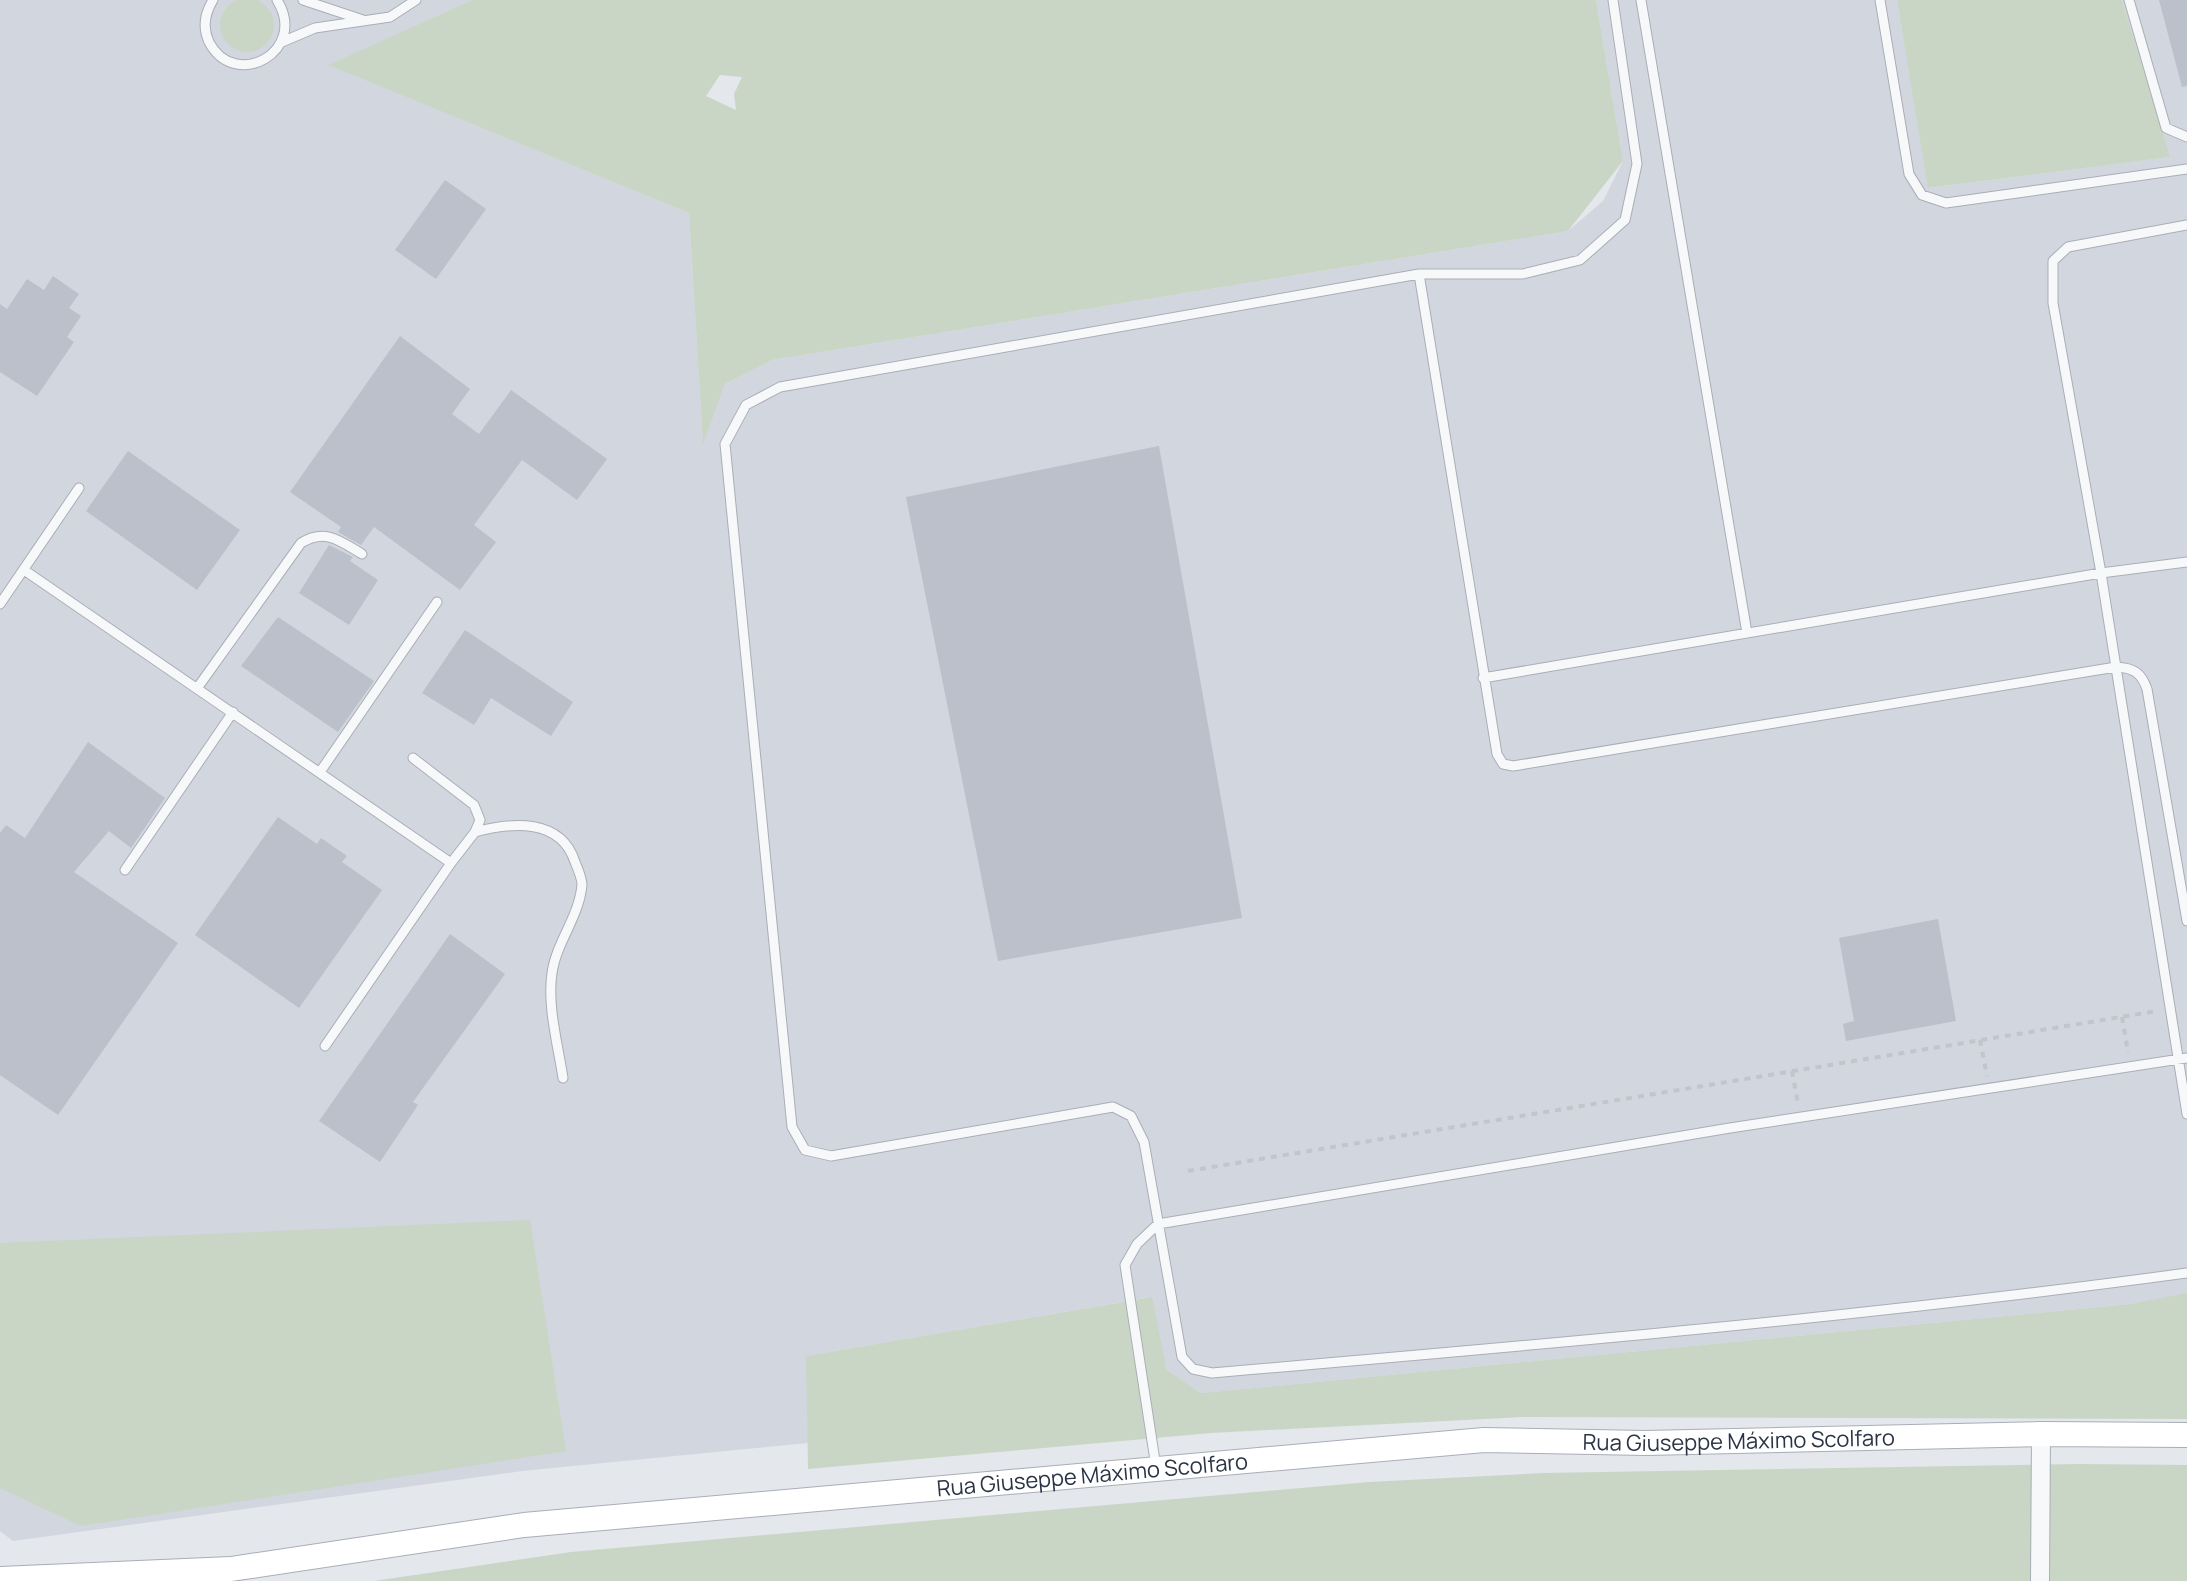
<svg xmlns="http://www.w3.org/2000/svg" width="2187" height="1581" font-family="Manrope,sans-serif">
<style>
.built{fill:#d2d6de}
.green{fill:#c9d6c5;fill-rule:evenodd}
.building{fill:#bbc0ca}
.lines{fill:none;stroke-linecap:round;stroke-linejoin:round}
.service-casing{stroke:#a9aeb7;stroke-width:11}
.minor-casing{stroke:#a9aeb7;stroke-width:20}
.secondary-casing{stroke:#a9aeb7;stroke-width:26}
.path{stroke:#c2c5cb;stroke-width:4;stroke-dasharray:6 6;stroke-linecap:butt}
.service{stroke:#f7f8fa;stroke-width:9}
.minor{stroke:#f7f8fa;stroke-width:18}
.secondary{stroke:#fff;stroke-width:24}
.labels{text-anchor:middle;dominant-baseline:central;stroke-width:6;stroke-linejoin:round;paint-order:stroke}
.street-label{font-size:22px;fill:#2b3445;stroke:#f4f6f9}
</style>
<rect width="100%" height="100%" fill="#e4e7ec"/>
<path class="built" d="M0,0H472L329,65L689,213L703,442L725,384L772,360L1568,231L1603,201L1623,161L1596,0H1897L1929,188L2169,157L2122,0H2187V1294L2130,1304L1201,1393L1167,1370L1151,1297L807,1356L808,1443L522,1471L13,1541L0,1531Z"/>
<path class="green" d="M220 25a27 27 0 1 1 54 0a27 27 0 1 1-54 0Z
M472,0H1596L1623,161L1568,231L772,360L725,384L703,444L689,213L328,65ZM720,75L742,77L734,94L736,110L706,96Z
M1897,0H2122L2170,157L1928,188Z
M530,1220L566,1451L81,1526L0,1488V1243Z
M2187,1293V1419L1523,1417L1211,1433L808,1469L806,1356L1152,1297L1167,1370L1201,1393L2130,1304Z
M2081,1464L2187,1465V1581H374L571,1552L1369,1482L1543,1473Z"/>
<path class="building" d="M2159,0H2187V86L2182,87Z
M445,180L486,209L436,279L395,250Z
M53,276L79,294L69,308L81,316L67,337L74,342L37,396L0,372V304L7,309L27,279L44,290Z
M400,336L470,389L452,414L479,434L511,390L607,459L577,500L522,460L474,525L496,542L460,590L374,527L361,545L338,532L341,527L290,492Z
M1159,446L1242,918L998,961L906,497Z
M128,451L240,530L197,590L86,511Z
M329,545L353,557L350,561L378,580L349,625L299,593Z
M278,617L374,681L338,732L241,666Z
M465,630L573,702L551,736L491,698L474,725L422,693Z
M88,742L165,798L131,848L109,831L74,872L178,943L58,1115L0,1075V833L6,825L25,838Z
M278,817L317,844L321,838L347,856L342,862L382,890L299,1008L195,935Z
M1938,919L1956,1021L1846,1041L1843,1024L1854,1021L1839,938Z
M450,934L505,974L413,1102L418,1105L380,1162L319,1121Z"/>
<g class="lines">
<g class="service-casing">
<path id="service" d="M213,0C205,13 202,27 209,42C235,92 309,51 277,0
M303,0L363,20
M1613,0L1637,164L1625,220L1580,260L1523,274H1419L780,387L746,405L725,444L792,1127L805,1150L831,1156L1113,1107L1131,1116L1144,1142L1182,1357L1193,1369L1212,1373C1538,1345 1863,1317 2187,1273
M1641,0L1747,633
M1880,0L1909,174L1922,195L1946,203L2187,169
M2129,0L2166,128L2187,137
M282,42L315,28L390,17L416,0
M1419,274L1497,754L1503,764L1513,766L2116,667C2133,668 2141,672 2147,689L2187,921
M2187,562L2101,573L2187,1114
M24,570L451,863L475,832C512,822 561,818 575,862C578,869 582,878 582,885C579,917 556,943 552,973C547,1006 558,1045 563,1078
M0,604L79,488
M1483,678L2101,573L2053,303V261L2068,247L2187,225
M198,687L301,543C326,528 340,541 362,554
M413,758L474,805L480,820L475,832
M320,772L437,602
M125,870L233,712
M325,1046L451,863
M1156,1467L1125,1265L1137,1244L1158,1224L1730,1128L2187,1058"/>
</g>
<g class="minor-casing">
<path id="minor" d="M2040,1581L2041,1434"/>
</g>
<g class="secondary-casing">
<g id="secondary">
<path id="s1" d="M0,1579L231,1569L524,1525L1484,1440L1646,1443L2041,1434L2187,1435"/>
</g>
</g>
<path class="path" d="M2122,1017L2128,1053
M1980,1040L1987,1076
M1792,1071L1798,1104
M1188,1171L2157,1011"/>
<use href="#service" class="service"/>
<use href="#minor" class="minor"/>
<use href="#secondary" class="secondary"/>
</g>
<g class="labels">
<g class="street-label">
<text stroke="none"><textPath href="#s1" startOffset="1746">Rua Giuseppe Máximo Scolfaro</textPath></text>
<text stroke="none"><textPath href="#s1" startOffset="1098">Rua Giuseppe Máximo Scolfaro</textPath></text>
</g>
</g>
</svg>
